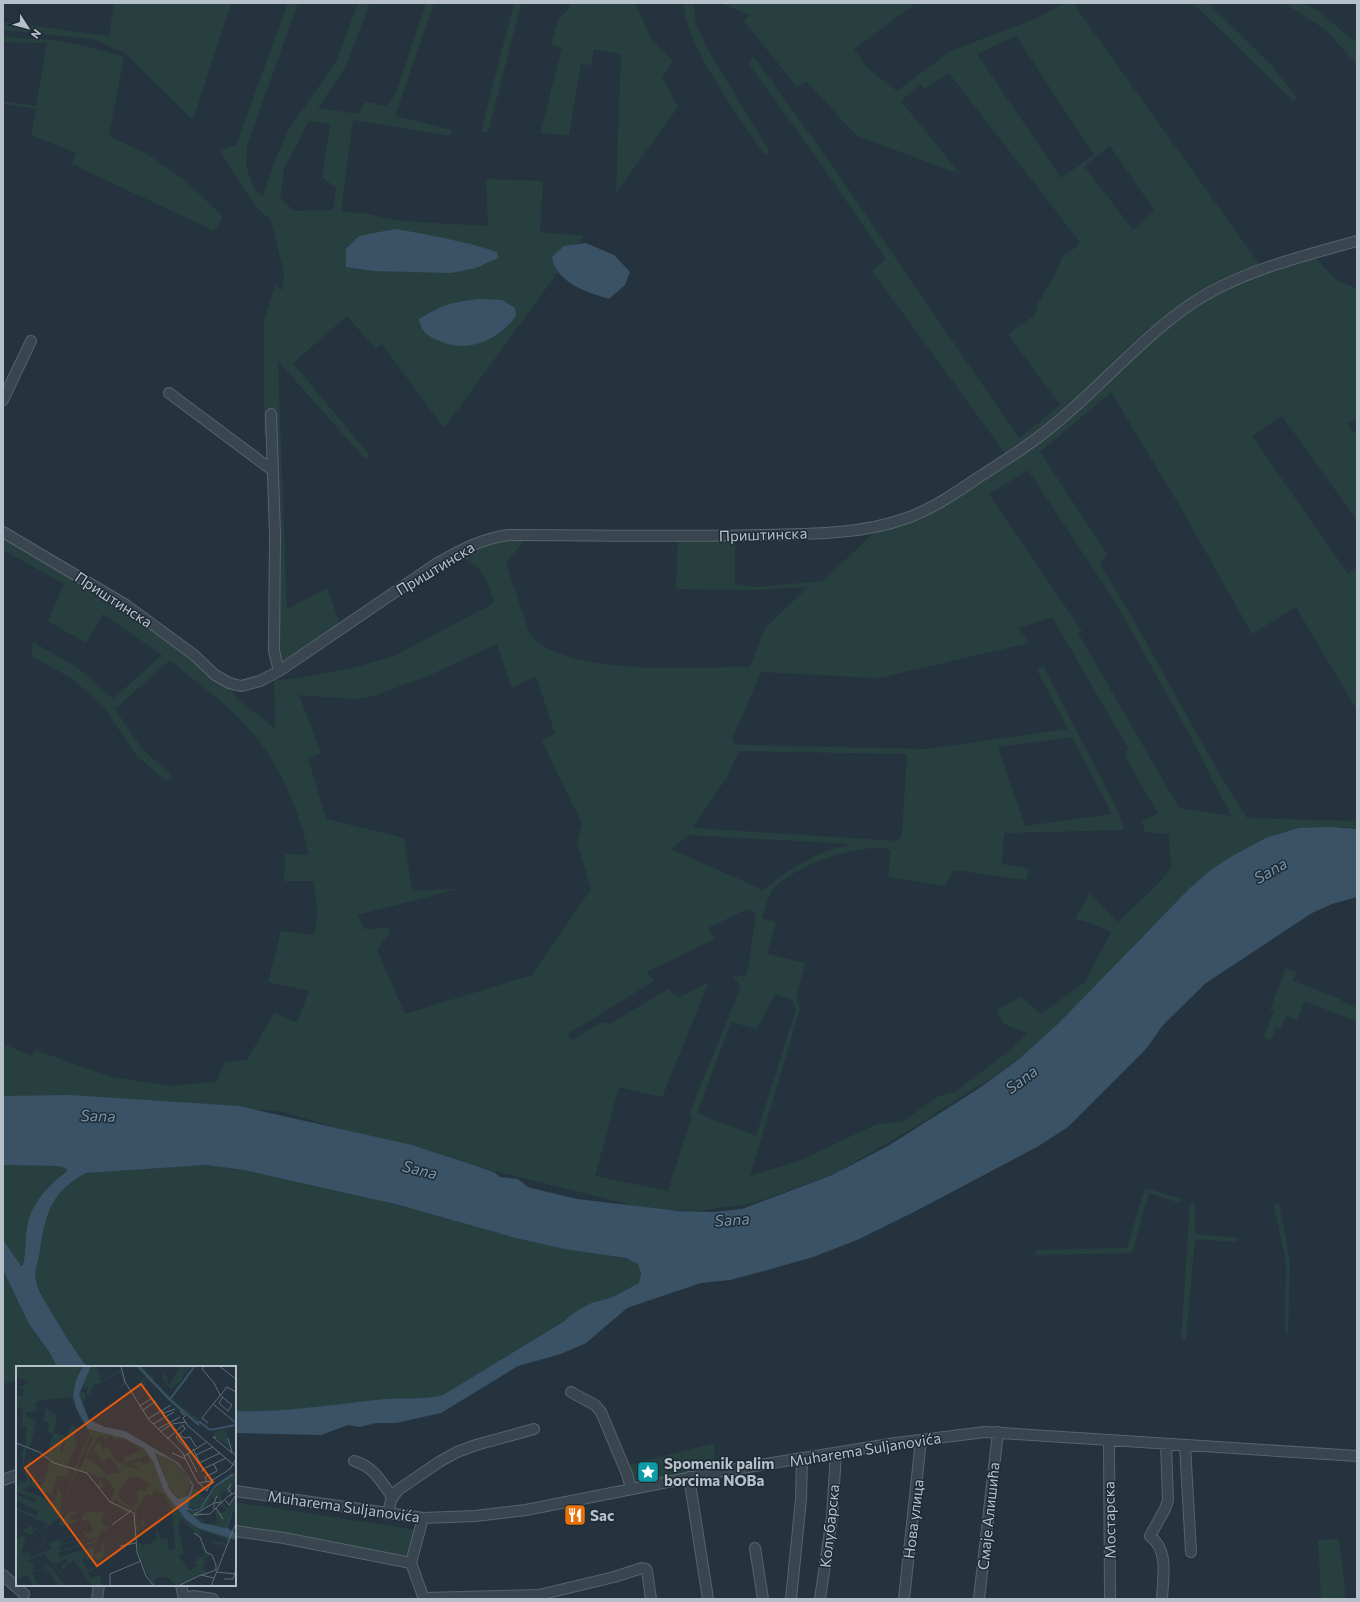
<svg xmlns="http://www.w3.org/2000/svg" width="1360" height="1602" font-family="Commissioner,sans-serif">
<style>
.green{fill:#27403f;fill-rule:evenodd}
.water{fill:#395266}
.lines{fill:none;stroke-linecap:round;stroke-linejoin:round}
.minor-casing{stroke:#57636c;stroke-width:12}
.minor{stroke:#39454f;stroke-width:10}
.labels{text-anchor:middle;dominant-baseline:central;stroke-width:3;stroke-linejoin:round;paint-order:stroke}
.street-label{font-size:15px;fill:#b6c0c9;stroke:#1e2a34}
.poi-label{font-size:15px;font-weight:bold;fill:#b6c0c9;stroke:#1e2a34;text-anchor:start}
.water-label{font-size:16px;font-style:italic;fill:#7695ac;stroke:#1e2a34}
.inset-river{fill:none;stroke:#395266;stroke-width:2}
.inset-road{fill:none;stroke:#5f6b76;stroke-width:1}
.view{fill:#e8590c;fill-opacity:0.15;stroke:#e8590c;stroke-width:2}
.inset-edge{fill:none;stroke:#b6c0c9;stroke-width:2}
</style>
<rect width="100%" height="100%" fill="#25333f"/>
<path class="green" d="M114,3H231L193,120L125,53L93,39L3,30V22L109,36Z
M288,3H298L247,146L246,165L252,185L263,197L274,162L289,129L336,62L358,3H370L346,66L318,108L358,114L366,102L386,106L395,95L426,3H434L395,116L452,130L450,136L353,120L341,212L364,213L400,221L488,226L486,179L543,181L540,232L584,236L578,244L564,246L554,266L558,272L444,428L382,344L376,349L347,316L293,363L370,456L366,460L278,361L287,609L327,588L340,624L281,662L277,661L274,435H264V321L275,286L283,290L284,274L271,220L256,207L219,150L236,145ZM309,121L330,124L322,177L336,188L333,210L294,211L280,198L284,169Z
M514,3H521L488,133L481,132Z
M570,3H635L652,40L673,61L662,77L678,107L616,193L621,54L594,49L591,65L581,64L569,135L540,133L562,48L551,45L558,20L569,8Z
M684,3H693L696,24L708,50L769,151L765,155C741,119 684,44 684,3Z
M720,3H916L854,49L868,69L897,91L951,51L1037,18L1064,3H1079L1075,6L1260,265C1210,279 1166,313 1127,348C1117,357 1108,369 1097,378C1068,405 1038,430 1005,453L872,271L886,259L819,161L748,63L754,57L824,154L1019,438L1035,426L1060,405L1008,334L1035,315L1038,303L1052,280L1063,256L1078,246L1079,241L949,73L924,89L920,84L901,101L960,174L857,136L806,81L797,87L744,21L750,15ZM1016,36L1094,155L1061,178L977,54ZM1110,146L1154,210L1133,230L1084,166Z
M1193,3H1208L1271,65L1297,98L1293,101Z
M1284,3C1289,3 1295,2 1300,3C1318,5 1341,34 1357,42V65L1326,30Z
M3,37L53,40L85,46L124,57L109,136L147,154L187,182L223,217L214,231L72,164L76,153L31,135L36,109L3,104V101L36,106L47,43L3,42Z
M1313,255L1337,281L1354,287L1357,292V419L1347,423L1357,436V520L1282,416L1252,436L1348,574L1357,568V710L1296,607L1252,634L1184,513L1111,392L1040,452L1107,554L1100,565C1153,647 1194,736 1247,818L1357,821V828L1337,827L1279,833L1233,859L1184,896L1137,942L1054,1033L1008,1067L913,1128L836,1173L754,1203L697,1211L644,1208L435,1156L279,1111L212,1106L3,1097V1044L32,1056L35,1050L111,1077L171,1086L216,1082L225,1062L247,1060L274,1013L297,1023L309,991L268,982L281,931L314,935L318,915L314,881H284L285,854L309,855C297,801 275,753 235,714C215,695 191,678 170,660L115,709L142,749L172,775L166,781L136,755L105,709L73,679L31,656L33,642L78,668L113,699L162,655L103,614L86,643L48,621L64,584L3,550V536L110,598L232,689L237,699L275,728L274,680L294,679L352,668L394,656L494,603C491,587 484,570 469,561C465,558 456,558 451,557L482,542L526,538L506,563L530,635C565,677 697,667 750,667L765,628L808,587L754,590L676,589L678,539L735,537V584L755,587L823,581L879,528L894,525L1028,447L1130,358L1211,293ZM1028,470L1116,603L1198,750L1212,780L1232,816L1179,808L1078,633L1082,631L989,494ZM1052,617L1128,748L1125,756L1158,814L1142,821L1145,832L1169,834L1171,868L1159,883L1118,922L1090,893L1075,919L1090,923L1111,932L1085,982L1041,1014L1021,997L996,1010L1004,1024L1027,1033L1010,1050L955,1092L939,1096L902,1122L877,1124L799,1161L750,1176L800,1009L796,997L805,963L767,954L776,923L762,918C765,909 768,896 773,889C793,866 863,841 891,850L888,877L945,886L954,870L1026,880L1029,869L1002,864L1004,833L1124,830L1118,811L1043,666L1037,670L1068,729L927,749L736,745L732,739L761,672L879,678L1029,643L1019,628ZM497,644L512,688L536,676L555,733L542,741L582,824L577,841L591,889L532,975L405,1014L377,950L390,932L389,928L364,929L358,915L457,889L412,891L404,838L326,819L308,758L321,753L299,695L357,699L374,696L430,675ZM1072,737L1112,814L1025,826L998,747ZM739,751L907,754L902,833L899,841L692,828L727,777ZM689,835L852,844C845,846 837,847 830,850C805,859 784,873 763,890L671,849ZM747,909L756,913L747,975L732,977L741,986L689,1114L692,1116L668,1191L595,1176L619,1087L662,1097L709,982L678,998L668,989L610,1024L602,1022L572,1040L566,1035L654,981L647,972L715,939L708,928ZM775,994L792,999L796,1009L756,1136L697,1113L731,1022L757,1029Z
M1286,968L1296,973L1293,981L1341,999V1002L1357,1008L1356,1021L1305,1001L1297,1020L1286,1016L1281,1029L1276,1027L1271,1040L1264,1037L1274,1011L1270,1010Z
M3,1165L59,1166L67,1169L66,1172L47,1187L26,1243L24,1261L21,1266L3,1240Z
M206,1165C325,1179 439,1220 556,1247C573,1251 627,1255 638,1264L641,1274L639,1283L613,1297L591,1303L575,1312L563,1322L443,1395C424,1400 405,1397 385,1399C335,1405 286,1413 235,1411V1367H87L71,1346L44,1300L31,1271L33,1225L68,1180L86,1173Z
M1145,1188L1182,1199L1180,1203L1149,1193L1132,1253L1035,1255L1036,1250L1127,1248Z
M1190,1203H1195V1234L1238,1238L1237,1242L1195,1239L1186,1340H1181Z
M1279,1203L1290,1261L1288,1333H1285L1286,1262L1274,1205Z
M3,1270L29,1324L50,1353L57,1367H17V1380L3,1384Z
M714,1443L715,1467L637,1483L633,1481L629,1465Z
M235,1502L417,1530L413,1546L406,1560L235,1528Z
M1339,1539L1346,1599H1321L1318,1540Z"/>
<path class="water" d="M395,229C430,235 464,241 497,252L498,258L476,268L451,273L373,271L346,267V249L359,236Z
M586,243L614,255L630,272L625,285L609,299C587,292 556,283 552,257L564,246Z
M479,299L502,300L515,308L516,316C497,342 465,355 435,339C426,335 420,329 419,319C442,305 452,302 479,299Z
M1332,827L1357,829V897L1332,904L1312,913L1206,983L1163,1025L1146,1049L1068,1127L1037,1147L916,1211L857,1240L813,1257L771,1269L730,1280L701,1283L627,1308L586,1343L561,1354L518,1366L441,1413L396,1423H376L360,1427L348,1425L321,1435L235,1433V1411C286,1413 335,1404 385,1399C405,1397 424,1400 443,1395L563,1322L575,1312L591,1303L613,1297L639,1283L641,1274L638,1264L626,1258L564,1249L516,1238L395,1204L244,1170L206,1165L86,1173C48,1193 45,1218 39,1256C37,1264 34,1273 36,1280C38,1292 46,1303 52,1313C63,1332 74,1350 87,1367H57L50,1353L29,1324L3,1270V1240L21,1266L23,1265C26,1253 25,1240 27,1228C31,1204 47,1186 66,1172L67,1169L59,1166L3,1165V1096L69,1095L239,1106L412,1145L494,1172L500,1177L518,1179L528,1187L535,1189L577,1199L679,1211L713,1212L742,1209L832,1175L888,1146L978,1089L1018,1060L1060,1022L1189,889L1212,869L1234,855L1268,837L1299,828Z"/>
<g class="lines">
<g class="minor-casing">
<path id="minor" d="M169,393L272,470
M3,400L31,341
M271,414L275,535L274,651L279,671
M3,532L126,605L194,655L215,675L229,683L241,686L260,681L279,671L436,564C460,550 481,539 508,535C592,535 675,537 758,535C807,534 860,535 907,518C932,509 954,494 976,479C1009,458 1042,437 1071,410C1111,375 1147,334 1191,304C1238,272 1302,256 1357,241
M571,1392L595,1405L601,1412L627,1474L631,1489
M1109,1440L1110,1599
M1185,1445L1191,1552
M354,1461C374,1467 381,1481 392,1497
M689,1477L708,1599
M3,1480L17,1475
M235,1491L423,1518L475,1516L526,1510L723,1471L896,1443L985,1432L1357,1456
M388,1514L391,1500L398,1490L439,1462L457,1452L476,1445L534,1429
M423,1518L411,1563L424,1599
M235,1531L284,1538L411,1563
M755,1548L763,1599
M3,1575L24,1594
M181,1585L184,1599L193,1596L213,1599
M424,1598L539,1595L614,1577L642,1568L646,1569L647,1571L651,1599
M97,1599L99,1585
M791,1599L801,1499L802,1459
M820,1599L832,1517L836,1453
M904,1599L921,1440
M979,1599L998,1432
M1162,1599C1163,1577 1169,1550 1150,1536L1165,1509L1168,1500L1166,1444"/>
</g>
<use href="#minor" class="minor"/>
</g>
<defs>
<g id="sight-square" transform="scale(1.15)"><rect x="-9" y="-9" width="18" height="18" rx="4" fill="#0f9aa8" stroke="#1e2a34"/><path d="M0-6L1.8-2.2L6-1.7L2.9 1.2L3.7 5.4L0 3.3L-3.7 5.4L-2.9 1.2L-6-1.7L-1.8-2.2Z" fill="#fff"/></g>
<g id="restaurant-square" transform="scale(1.15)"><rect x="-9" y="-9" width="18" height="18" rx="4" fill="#e8710a" stroke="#1e2a34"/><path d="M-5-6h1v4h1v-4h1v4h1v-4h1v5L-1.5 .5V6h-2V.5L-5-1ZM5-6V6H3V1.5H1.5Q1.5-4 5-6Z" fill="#fff"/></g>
</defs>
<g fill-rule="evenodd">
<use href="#sight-square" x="648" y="1472"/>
<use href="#restaurant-square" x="575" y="1515"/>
</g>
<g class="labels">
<g class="street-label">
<text transform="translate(763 534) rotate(-2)">Приштинска</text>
<text transform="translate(435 568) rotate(-31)">Приштинска</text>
<text transform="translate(114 599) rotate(33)">Приштинска</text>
<text transform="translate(865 1449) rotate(-9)">Muharema Suljanovića</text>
<text transform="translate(344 1506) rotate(8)">Muharema Suljanovića</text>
<text transform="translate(988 1516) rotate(-84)">Смаје Алишића</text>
<text transform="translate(913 1519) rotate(-83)">Нова улица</text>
<text transform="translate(1109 1520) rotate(-91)">Мостарска</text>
<text transform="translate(829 1526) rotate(-84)">Колубарска</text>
</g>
<g class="poi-label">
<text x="664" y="1463">Spomenik palim<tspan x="664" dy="17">borcima NOBa</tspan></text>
<text x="590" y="1515">Sac</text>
</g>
<g class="water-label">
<text transform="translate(1270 870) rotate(-30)">Sana</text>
<text transform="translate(1021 1079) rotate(-37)">Sana</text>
<text transform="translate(98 1115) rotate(1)">Sana</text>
<text transform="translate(420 1169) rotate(14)">Sana</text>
<text transform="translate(732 1219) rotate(-4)">Sana</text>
</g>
</g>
<g transform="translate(16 1366)">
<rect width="220" height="220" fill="#25333f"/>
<path d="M0,0H67L57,26L63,46L55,31L22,35L19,38L22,45L10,46V51L20,54L15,78L12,82L9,81L11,61L6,60V51L1,52L8,48L4,41H0V29L7,30L8,23L2,22L13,16L0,11ZM75,0H81L83,10L93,5L83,11L85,16L94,9L104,4L105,1L110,18L88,31L108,18L104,6L95,10L85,17L78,19L74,28L70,29L72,21L66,22L65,26H69V34L65,35L67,43L62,23ZM119,0H125L134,9L145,0L135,9L139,15L136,18L131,13L128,15L130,18L123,24L128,16L123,19L125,14L122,13L119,11L116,13L119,10L127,14L130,12L120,1L112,6ZM146,0L151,4L147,8L150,10L153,19L165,0L169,1L167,5L173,0H176L168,7L164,17L162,15V17L155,23L147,13L146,8L150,4ZM179,0L172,10L175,12L173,11L156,33L183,54V61L137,19L140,16L155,32L160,26L161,18L162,22ZM29,42L41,50L38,67L49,70L44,85L46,87L55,59L60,62L64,53L57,74L61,76L51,99L59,101L74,67L64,52L63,47L74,64L105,71L122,78L132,86L147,122L170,155L180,161L214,172L207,184L208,179L197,178L198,176L211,177L210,173L183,164L185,172L165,152L162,164L168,187L163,189L164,192L174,205L182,198L178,197L183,192L189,189L185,181L186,177L190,186L195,188L187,194L189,196L197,191L186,200L187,201L184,204L189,203L190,207L161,220H148L159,219L153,212L148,211L140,212L138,216L141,220L136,218L122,186L119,143L116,145L99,133L97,138L93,135L99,126L90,111H81L88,120L84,123L81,119L84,116L80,110L59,102L43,99L61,104L46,143L59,104L54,102L52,110H41L36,128L41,130L43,122L46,131L44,150L52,137L46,150L24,166L15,161L18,166L15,169L6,166L13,160L0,154L19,162L24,165L32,158L0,144L1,142L20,150L23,146L0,134V128L19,137L20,133L0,126V119L11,115L5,89L8,81L11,82L8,95L14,117L11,95H14L17,84L25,89L18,86L16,90L13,103L15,118L20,101L18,119L25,122L34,95L38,97L30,92L37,68L32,66L30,71L34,57L29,56L27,52L29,50ZM75,69L77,73L64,103L61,101ZM82,70L89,71L88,74L95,70L101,75L102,72L110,74L126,84L108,91L109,95L105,98L96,92L98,90L90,80L88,84L82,75L74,90L78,85L86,94L96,108L90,110L84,101L70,92ZM132,89L134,96L127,98L125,95L115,97L126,105L107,98ZM94,91L104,106V107H96L88,95ZM114,111H123L133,118L128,126L121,120L124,124L120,127L123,134L115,142L101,130L104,127L102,126ZM14,119L40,131L39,136L7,124ZM139,125L148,128L156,143L159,183L153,185L151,172L145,173L139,159L141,174L137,173L136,177L126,180L125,177H121L120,165L123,164V160H120V154L125,155L127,164L129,147L126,155L120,153L121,142L130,129H138L136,126ZM209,63L212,74L214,82L196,67ZM140,87L158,95L175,116L168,140L153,121ZM216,110H220V118L213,127L207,125L204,127L206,136L202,140L200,137L204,136L201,132L198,134L194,128L200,120ZM178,122L188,132L192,127L187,139L180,144L171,139ZM193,128L195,135L186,145L187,149L182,150L181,153L187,152V157L194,158H201L199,144L207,147L210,144L204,139L207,136L211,143L220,129V137L210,162L185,157L170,144L183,146ZM108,143L114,145L90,164L86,165L80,177L43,186L44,191L79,180L78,188L85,185L86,173L89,186L87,192L90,198L87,192L82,195L87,202L78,191L71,195L68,191L67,195L72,204L75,202L81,201L71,207L75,212L85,209L84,216L88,220H76L58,195L60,192L47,203L59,220L46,203L45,200L52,197L51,193L40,198L36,195L53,218L28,188L9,195L15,196L18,201L30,195L16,202L19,205L27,201L32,209L26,202L16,207L22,220H17L12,209L0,214L3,211L0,203V173L6,171L0,167L10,171L6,185L9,192V185L29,176L28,172L65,158L29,172L30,176L22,180L23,184L21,180L10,185L15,191L35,183L33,177L68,166L66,161L71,168L78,165L72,153L68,156L65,152L69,149L67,146H88L85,158L92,160L95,150L93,161L109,148L106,146ZM68,167L72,172L45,178L44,174ZM81,171L78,175L43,185L44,179ZM53,146H62L52,153L62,154L13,177L48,160L42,158ZM33,198V199L50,220H43L28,200Z" fill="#27403f" fill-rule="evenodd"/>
<path d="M67,0H75L63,28L73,54L89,61L109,65L163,97L178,119L172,141L178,144L184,142L198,120L215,108H220L199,121L186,142L180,145L170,144L185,157L210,162L220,137L211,162L220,167V174L182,162L170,154L148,125L137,96L129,83L108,72L72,63L60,42L57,29L60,14ZM139,87L158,95L170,108L176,119L172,130L162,133L154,124Z" fill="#395266" fill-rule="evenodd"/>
<path class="inset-river" d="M122,0L154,34L183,59M154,33L179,0M181,57L184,56L194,64L220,59"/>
<path class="inset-road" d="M105,0L109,16L133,54L166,86L182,117L195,115L214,103L220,93M188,0L186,3L198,17L204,29M203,0L220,13M204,29L216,39L212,45L203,37L207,31M197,38L220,57M124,40L136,32M127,44L140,35M146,45L148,47L159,43M164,45L169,50L167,52L172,60L220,101M132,53L155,39M192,57L186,52L211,21L220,26M137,58L158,46M142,63L164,51M144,66L156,58L170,56M163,68L168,72L174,71L180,81M200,71H197L216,87M212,72L216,86L220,90M151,73L167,59L169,63L160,71L174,86M0,77L23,86L38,97L71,107L94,136L118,147L121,186L130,210L138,220M177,83L187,103L186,106M156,87L170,93M172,88L181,106M180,89L197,81M168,90L191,76M183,97L204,87M187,103L210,92M191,116L189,111L201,105L198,98M183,117L191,125L195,115M215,118L212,123L216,128M201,130L198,137L177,149L194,148L211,131L220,126M209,134L213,139L220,129M200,142L207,153M198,143V137L206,136M96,159L115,145M178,167L184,171L190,186L196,189L200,199V204L186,209M104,180L120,177M200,206L220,208M208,213H217L220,204M94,220V208L125,195M162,220L185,209L198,212M195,220L220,157"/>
<path class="view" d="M125,18L197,116L81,200L9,102Z"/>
<rect width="220" height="220" class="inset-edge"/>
</g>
<rect width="1360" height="1602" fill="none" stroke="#b6c0c9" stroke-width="8"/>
<g transform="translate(28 28) rotate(126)" stroke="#1e2a34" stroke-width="3" paint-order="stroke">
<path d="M0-3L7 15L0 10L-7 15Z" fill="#b6c0c9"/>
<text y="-6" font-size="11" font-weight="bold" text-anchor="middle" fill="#b6c0c9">N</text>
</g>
</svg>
